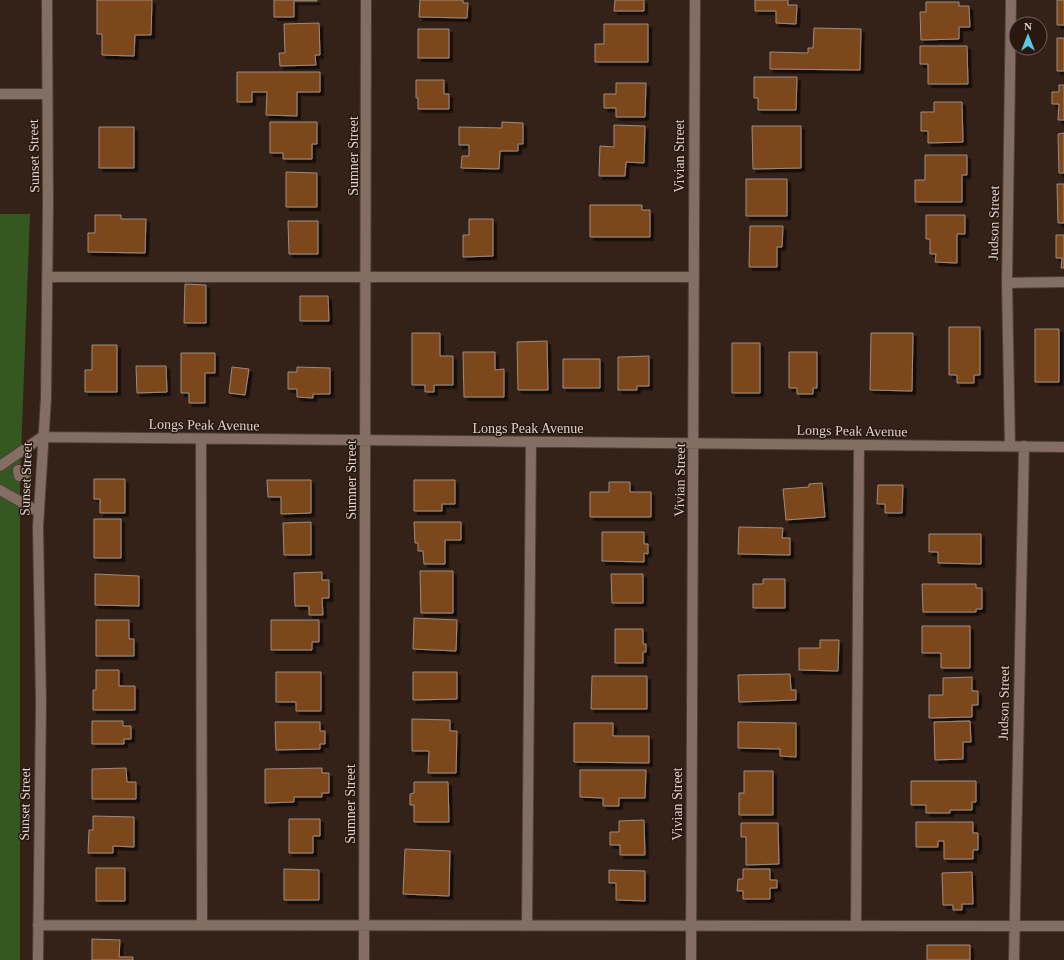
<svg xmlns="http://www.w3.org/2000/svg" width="1064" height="960" font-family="Georgia,serif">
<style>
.green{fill:#355820}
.building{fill:#7d471d;stroke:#9e8a7c;filter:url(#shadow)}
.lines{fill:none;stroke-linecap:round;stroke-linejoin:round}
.minor-casing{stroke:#4e3f38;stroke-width:12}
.minor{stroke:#846e64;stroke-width:10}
.labels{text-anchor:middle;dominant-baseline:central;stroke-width:3;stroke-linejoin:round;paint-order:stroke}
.street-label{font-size:14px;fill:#dfd3cd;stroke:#291810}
</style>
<defs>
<filter id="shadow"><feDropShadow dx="3.5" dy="3.5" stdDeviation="0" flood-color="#0009"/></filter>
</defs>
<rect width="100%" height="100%" fill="#342219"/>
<path class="green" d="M0,214H30L20,480V960H0Z"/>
<path class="building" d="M97,0H152L151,35H135L134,56L102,55V34H97Z
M274,0H317V1H294V17H274Z
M420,0H463V3H468L467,18L419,17Z
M615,0H644V11H614Z
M755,0H788V5H797L796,24L776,23V11H755Z
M1057,0H1064V25H1057Z
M926,2H959V6H969L970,27H959V39L921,40L920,12H926Z
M319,23L320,55H315L316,65L280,66L279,53H285L284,24Z
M604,24H648V62H595V44H604Z
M814,28L861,29L860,70L770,69V52L808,53V48H813Z
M418,29H449V58H418Z
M1057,38H1064V71H1057Z
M920,46H967L968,84H928V64H920Z
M237,72H320V92H297V116L266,115L267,92H252V102H237Z
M754,77H797L796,110H758V98H754Z
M416,80H444V94H449V109H418V98H416Z
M616,83H646L645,117H616V108H604V94H616Z
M1059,85H1064V120H1058L1059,104H1052V92H1059Z
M934,102H962L963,142L928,143V131H921V112H934Z
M270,122H317V144H312V159H283V153H270Z
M502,122L523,123V144H518V151H500L499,169L461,168L462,156H469V145H459V127L502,128Z
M614,125L645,126L644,163L626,162L625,176H599L600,146L614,147Z
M752,126H801V168L753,169Z
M99,127H134V168H99Z
M1064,133V173H1059L1058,134Z
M925,155H967V175H962V202H915V180H925Z
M286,172L317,173V207H286Z
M746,179H787V216H746Z
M1057,184H1064V223H1058Z
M590,205H642V210H650V237H590Z
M95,215H121V219H146L145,253L88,252V233H95Z
M926,215H965V234H957V263L935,262L936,254H930V239H926Z
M469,219H493V256L463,257V235H469Z
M288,221H318V254H289Z
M750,226H783L782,247H777V267H749Z
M1056,235H1064V268H1061L1062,258H1056Z
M185,284L206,285V323H184Z
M300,296H328L329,321H300Z
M949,327H980V375H974V383H957V375H949Z
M1035,329H1059V382H1035Z
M412,333H440V356H453V385H434V392H425V385H412Z
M871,333H913L912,391L870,390Z
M547,341L548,390H518L517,342Z
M732,343H760V393H732Z
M92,345H117V392H85V370H92Z
M463,352H495V370L504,369V397H464Z
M789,352H817V388H813V394H797V388H789Z
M181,353H215V373H205V403H189V393H181Z
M649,356V386H637V390H618V357Z
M563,359H600V388H563Z
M136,366H166L167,392L137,393Z
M232,367L249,369L245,395L229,393Z
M297,367L330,368V394H313V398L297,397V389H288V372H297Z
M94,479H125V513H100V499H94Z
M267,480H311V513L281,514V497H268Z
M414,480H455V504H442V511H414Z
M609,482H630V492H651V517H590V492H609Z
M822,483L825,517L786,520L783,489L809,487V484Z
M878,485H903L902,513H885V504H877Z
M94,519H121V558H94Z
M311,522V555H284L283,523Z
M414,522H461V540H445V564H424L423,551H418V543H415Z
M739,527L783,528L782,538H790V555L738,554Z
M602,532H644V544H648V554L644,553V562L602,561Z
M929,534H981V564L938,563V552H929Z
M420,571H453V613H421Z
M322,572V580H329V598H322L323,615H309V606H295L294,573Z
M95,574L139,576V606L95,605Z
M611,574H643V603H612Z
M763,579H785V608H753V584H763Z
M922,584H976V588H982V609H976V612H923Z
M414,618L457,620L456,651L413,649Z
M96,620H129V639H134V656H96Z
M271,620H319V642H312V650H271Z
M922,626H970V668H941V653H922Z
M615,629H643V644H646V652H643V663H615Z
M820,640H839L838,671L799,670V648H820Z
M96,670H119V686H135V710H93V690H96Z
M276,672H321V711H296V702H276Z
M413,672H457V699L413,700Z
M790,674L791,690H796V700L739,702L738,675Z
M592,676H647V709H591Z
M972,677V691H978V705H972V717L929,718V695H943V678Z
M412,719L450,720V731H457L456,773H428L429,751H412Z
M92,721H123V726H131V739H124V744H92Z
M970,721L971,742H963V759L935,760L934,722Z
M275,722H320V731H325V744H320V749L276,750Z
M738,722L796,723V757L780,756V749L738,748Z
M574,723H613V736H649V763L574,762Z
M126,768L127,782H136V799H92V769Z
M322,768V773H329V793H322V797H294V802L265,803V769Z
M580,770H646L645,798H619V806H603V798L580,797Z
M744,771H773V815H739V793H744Z
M911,781H976V802H972V810H950V813H926V805H911Z
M414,782H448L449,822H414V805H410V794L414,793Z
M93,816L134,817V847L113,846V853H88L89,830H93Z
M289,819H320V836H313V853H289Z
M644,820L645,855H620V845H610V832H619V821Z
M916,822H973V833H978V850H973V859H944V841H938V847H916Z
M741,823H778L779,864L746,865V837H741Z
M405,849L450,851L449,896L403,894Z
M96,868H125V901H96Z
M284,869L319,870V900H284Z
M743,869H770V880H777V888H770V899H743V891H737L738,879H743Z
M609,870L645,871V901L616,900V883H609Z
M972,872L973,904H962V910H953V905H943L942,873Z
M92,939L120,940L119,957H133V960H92Z
M927,945H970V960H927Z"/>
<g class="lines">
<g class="minor-casing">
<path id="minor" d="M0,94H47
M47,277H693
M1007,283L1064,282
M201,439L202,925
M1010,446L1007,283L1011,0
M0,466L42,437L1064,447
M18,470L19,476L26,474
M0,490L39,512
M38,925L1064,926
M527,926L531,442
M856,926L859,445
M38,960L41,702L38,527L46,398L48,204L47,0
M364,960L366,0
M691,960L695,0
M1014,960L1024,446"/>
</g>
<use href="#minor" class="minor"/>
</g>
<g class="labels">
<g class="street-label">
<text transform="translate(34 156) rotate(-91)">Sunset Street</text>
<text transform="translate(353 156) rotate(-90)">Sumner Street</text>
<text transform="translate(679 156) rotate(-90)">Vivian Street</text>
<text transform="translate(994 223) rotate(-89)">Judson Street</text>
<text transform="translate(204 425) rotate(1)">Longs Peak Avenue</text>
<text x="528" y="428">Longs Peak Avenue</text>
<text transform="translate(852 431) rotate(1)">Longs Peak Avenue</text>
<text transform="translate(26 479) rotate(-88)">Sunset Street</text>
<text transform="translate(351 480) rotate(-90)">Sumner Street</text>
<text transform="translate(680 480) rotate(-89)">Vivian Street</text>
<text transform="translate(1004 703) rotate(-89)">Judson Street</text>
<text transform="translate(25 804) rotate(-89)">Sunset Street</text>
<text transform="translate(350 804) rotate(-90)">Sumner Street</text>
<text transform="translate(677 804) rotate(-90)">Vivian Street</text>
</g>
</g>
<g transform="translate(1028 36)"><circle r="19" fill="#291810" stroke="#72635c"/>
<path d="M0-3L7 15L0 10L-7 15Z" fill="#59c8e4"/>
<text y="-6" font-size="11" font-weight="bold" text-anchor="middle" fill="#dfd3cd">N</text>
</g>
</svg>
